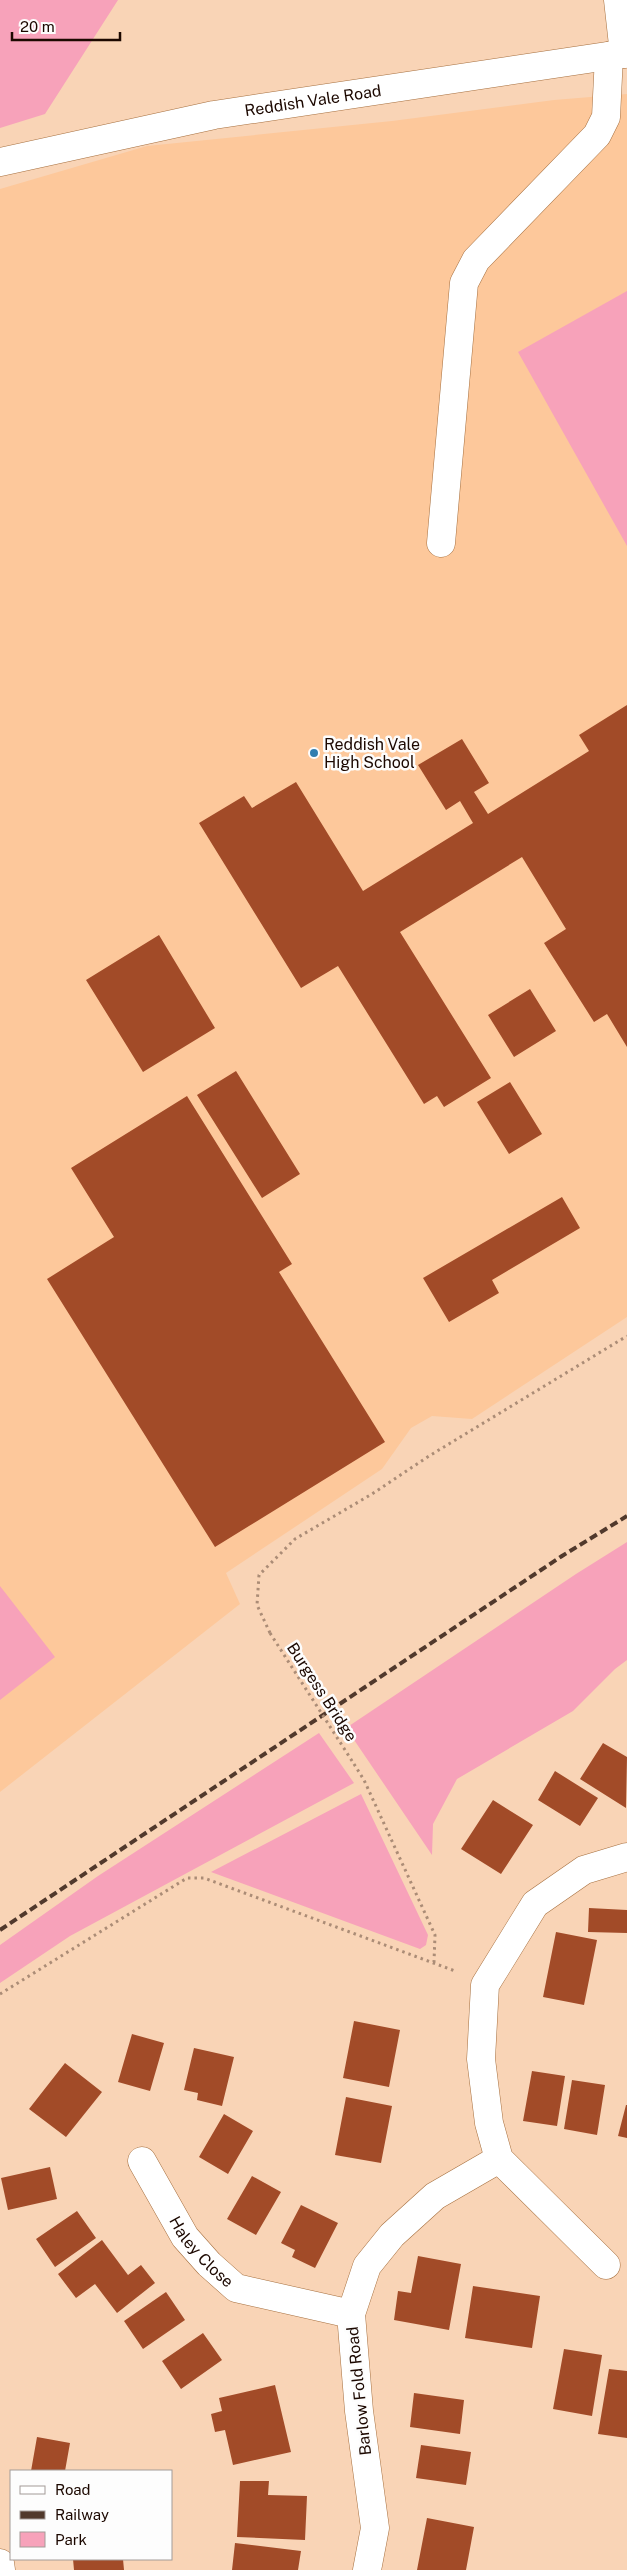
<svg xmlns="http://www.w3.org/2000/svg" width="627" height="2570" font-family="'Public Sans',sans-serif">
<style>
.built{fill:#fdc89b}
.green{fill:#f7a2ba}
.building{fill:#a24b28}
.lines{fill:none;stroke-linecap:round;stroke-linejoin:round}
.minor-casing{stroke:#a66f3e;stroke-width:29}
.path{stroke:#ab8c76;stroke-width:3;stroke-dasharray:2.5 4;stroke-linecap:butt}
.minor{stroke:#fff;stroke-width:28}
.rail{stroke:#51392c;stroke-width:4;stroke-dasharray:8 4;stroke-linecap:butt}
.path-bridge{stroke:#ab8c76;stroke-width:3;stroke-dasharray:2.5 4;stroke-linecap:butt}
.poi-dot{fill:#317eb0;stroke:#fdfdfd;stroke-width:2}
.labels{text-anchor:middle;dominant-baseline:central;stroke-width:5;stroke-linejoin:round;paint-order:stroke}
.street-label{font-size:16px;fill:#1c0800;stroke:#fdfdfd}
.poi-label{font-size:16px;fill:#1c0800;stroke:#fdfdfd;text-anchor:start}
</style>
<rect width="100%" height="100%" fill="#f9d4b6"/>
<path class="built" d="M627,94V1317L472,1419L432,1416L411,1428L382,1469L226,1573L240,1604L0,1792V189L147,146L392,121L554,100Z"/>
<path class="green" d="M0,0H118L45,114L0,128Z
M627,291V546L518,352Z
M627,1542V1660L615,1669L573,1711L457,1779L433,1824L432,1855L346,1728L576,1574Z
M0,1586L55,1657L0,1700Z
M319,1733L354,1783L70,1936L0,1983V1945L98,1876Z
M361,1794L428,1935L426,1945L420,1949L211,1872Z"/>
<path class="building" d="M627,705V1047L607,1014L594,1022L544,943L566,929L522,857L400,932L491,1078L444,1107L437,1096L424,1104L338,966L301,988L199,823L244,796L252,808L296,782L363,891L473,823L460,801L446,810L418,765L462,739L489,783L474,792L488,814L589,751L579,735Z
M159,935L215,1028L143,1072L86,980Z
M530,989L556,1031L514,1057L488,1015Z
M236,1071L300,1174L262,1198L197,1095Z
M510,1082L542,1134L509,1154L477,1102Z
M187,1096L292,1264L279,1272L385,1442L215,1547L47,1279L114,1237L71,1168Z
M562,1197L580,1228L492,1280L499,1293L449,1322L423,1278Z
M603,1743L627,1757L626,1808L580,1779Z
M555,1771L598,1798L580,1826L538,1800Z
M493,1800L533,1825L501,1874L461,1849Z
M589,1908L627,1910V1933L588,1932Z
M556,1932L597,1940L584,2005L543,1997Z
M354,2021L400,2030L389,2087L343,2078Z
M132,2034L164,2043L150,2091L118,2082Z
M194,2048L234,2057L222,2106L197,2100L198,2093L184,2090Z
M65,2063L102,2092L66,2137L29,2109Z
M532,2071L565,2076L557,2126L523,2121Z
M572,2080L605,2085L597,2135L564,2129Z
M346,2097L392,2106L381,2163L335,2155Z
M626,2105H627V2138L618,2136Z
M224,2114L253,2131L228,2174L199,2157Z
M50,2167L57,2199L8,2210L1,2178Z
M252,2176L281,2192L256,2235L227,2219Z
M301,2205L338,2223L315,2268L292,2257L295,2250L281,2243Z
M77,2211L96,2238L55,2267L36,2239Z
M102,2240L128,2275L141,2265L155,2283L117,2313L95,2284L76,2298L58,2274Z
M418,2256L461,2264L449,2330L394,2320L398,2291L411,2293Z
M473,2286L540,2296L532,2348L465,2338Z
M166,2292L185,2320L143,2349L124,2321Z
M203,2333L222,2360L181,2389L162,2361Z
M564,2349L602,2355L592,2416L553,2409Z
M609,2369L627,2371V2438L598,2434Z
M275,2385L291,2452L233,2465L225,2430L215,2432L211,2414L222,2411L219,2398Z
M414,2393L464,2400L460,2434L410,2427Z
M37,2437L70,2443L65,2471H31Z
M421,2445L471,2452L466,2485L416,2478Z
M240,2481H269L268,2495L307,2496L305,2540L237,2537Z
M427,2518L474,2527L466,2570H417Z
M235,2543L301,2551L298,2570H232Z
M73,2559H123L124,2570H74Z"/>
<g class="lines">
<g class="minor-casing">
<g id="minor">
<path d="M618,0L624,54"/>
<path id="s1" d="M0,162L214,115L627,53"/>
<path d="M441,543L464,283L476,260L597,135L606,117L609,56"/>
<path id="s2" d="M142,2161L185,2237L209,2264L236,2288L351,2314"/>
<path d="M606,2265L499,2159L489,2123L481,2059L485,1985L535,1904L584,1870L627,1857"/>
<path d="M0,2563L1,2570"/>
<path d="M367,2570L375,2528L359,2411L351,2314L367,2266L392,2235L435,2196L499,2159"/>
</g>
</g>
<path class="path" d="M270,1633L257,1605L259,1575L295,1539L372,1494L429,1456L627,1336
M354,1764L364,1780L435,1935L434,1962
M0,1994L187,1878H204L455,1971"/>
<use href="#minor" class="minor"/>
<path class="rail" d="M0,1930L562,1556L627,1516"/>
<path class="path-bridge" d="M270,1633L354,1764"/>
</g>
<circle class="poi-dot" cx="314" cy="753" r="5"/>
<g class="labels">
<g class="street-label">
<text stroke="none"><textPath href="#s1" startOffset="319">Reddish Vale Road</textPath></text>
<text transform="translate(322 1692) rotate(57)">Burgess Bridge</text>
<text stroke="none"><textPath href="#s2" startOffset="109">Haley Close</textPath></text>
<text transform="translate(359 2391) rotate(-96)">Barlow Fold Road</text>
</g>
<g class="poi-label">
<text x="324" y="744">Reddish Vale<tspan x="324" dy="18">High School</tspan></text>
</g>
</g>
<rect x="10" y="2470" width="162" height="90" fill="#fdfdfd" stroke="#a39b98"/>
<rect x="20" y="2486" width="25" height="8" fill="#ffffff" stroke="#a39b98"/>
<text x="55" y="2495" font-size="15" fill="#1c0800">Road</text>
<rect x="20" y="2511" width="25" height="8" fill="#51392c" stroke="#a39b98"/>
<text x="55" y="2520" font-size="15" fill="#1c0800">Railway</text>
<rect x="20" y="2532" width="25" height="15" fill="#f7a2ba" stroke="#a39b98"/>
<text x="55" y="2545" font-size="15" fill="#1c0800">Park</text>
<path d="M12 32v8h108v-8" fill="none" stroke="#1c0800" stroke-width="2.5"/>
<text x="20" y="32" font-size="15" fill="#1c0800" stroke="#fdfdfd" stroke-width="4" paint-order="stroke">20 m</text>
</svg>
